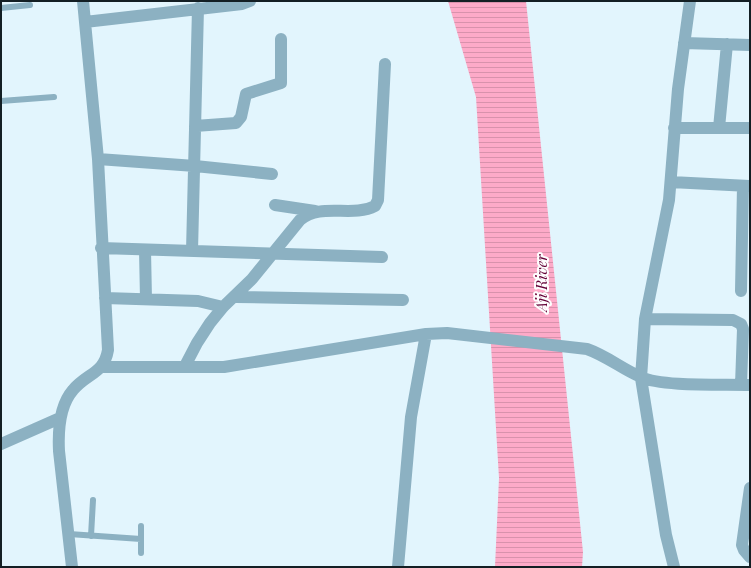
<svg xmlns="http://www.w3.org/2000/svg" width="751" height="568" font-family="'Playfair Display',serif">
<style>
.water{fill:url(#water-rules)}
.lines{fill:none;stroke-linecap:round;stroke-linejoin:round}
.service{stroke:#8cb1c2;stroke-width:6}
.minor{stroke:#8cb1c2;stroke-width:12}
.labels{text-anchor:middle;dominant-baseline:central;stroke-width:4;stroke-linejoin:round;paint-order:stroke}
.water-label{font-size:15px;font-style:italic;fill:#630036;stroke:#fefefe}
</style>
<defs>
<pattern id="water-rules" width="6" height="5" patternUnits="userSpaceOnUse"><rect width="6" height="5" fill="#fdaac8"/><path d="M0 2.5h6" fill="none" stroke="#d892ac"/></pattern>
</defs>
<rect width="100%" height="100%" fill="#e2f5fd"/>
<path class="water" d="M448,1H526L583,552L582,567H495L499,478L476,97Z"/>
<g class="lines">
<path class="service" d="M1,8L30,5
M1,101L54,97
M69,534L141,539
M91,536L93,500
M141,553V526"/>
<path class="minor" d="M85,22L242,4L250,1
M684,43L750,45
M195,126L236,123L241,117L246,94L281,83V39
M674,128H750
M719,128L727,44
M98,159L195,166L272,174
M671,182L749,186
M275,205L315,211
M101,248L382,257
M145,250L146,299
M192,251L198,8
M741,291L743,186
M236,297L403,300
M105,298L198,301L223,307
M645,319L733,320L741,324L743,329L741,385
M185,366L197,343L210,323L223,307L252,279L300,220C321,202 352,218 375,206L378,200L385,64
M103,367H224L426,334L447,333L587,349C607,356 622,369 641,377C661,387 725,384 750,385
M1,444L60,418
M750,488L742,545L744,550L750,557
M72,567L59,451C58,431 59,406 73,390C87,373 104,374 108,350L98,159L83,1
M398,567L411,417L426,334
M674,567L666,535L641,378L645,319L669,200L678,89L690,1"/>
</g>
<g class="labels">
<g class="water-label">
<text transform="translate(541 283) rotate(-90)">Aji River</text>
</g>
</g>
<rect width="751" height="568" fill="none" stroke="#131f24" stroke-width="4"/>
</svg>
